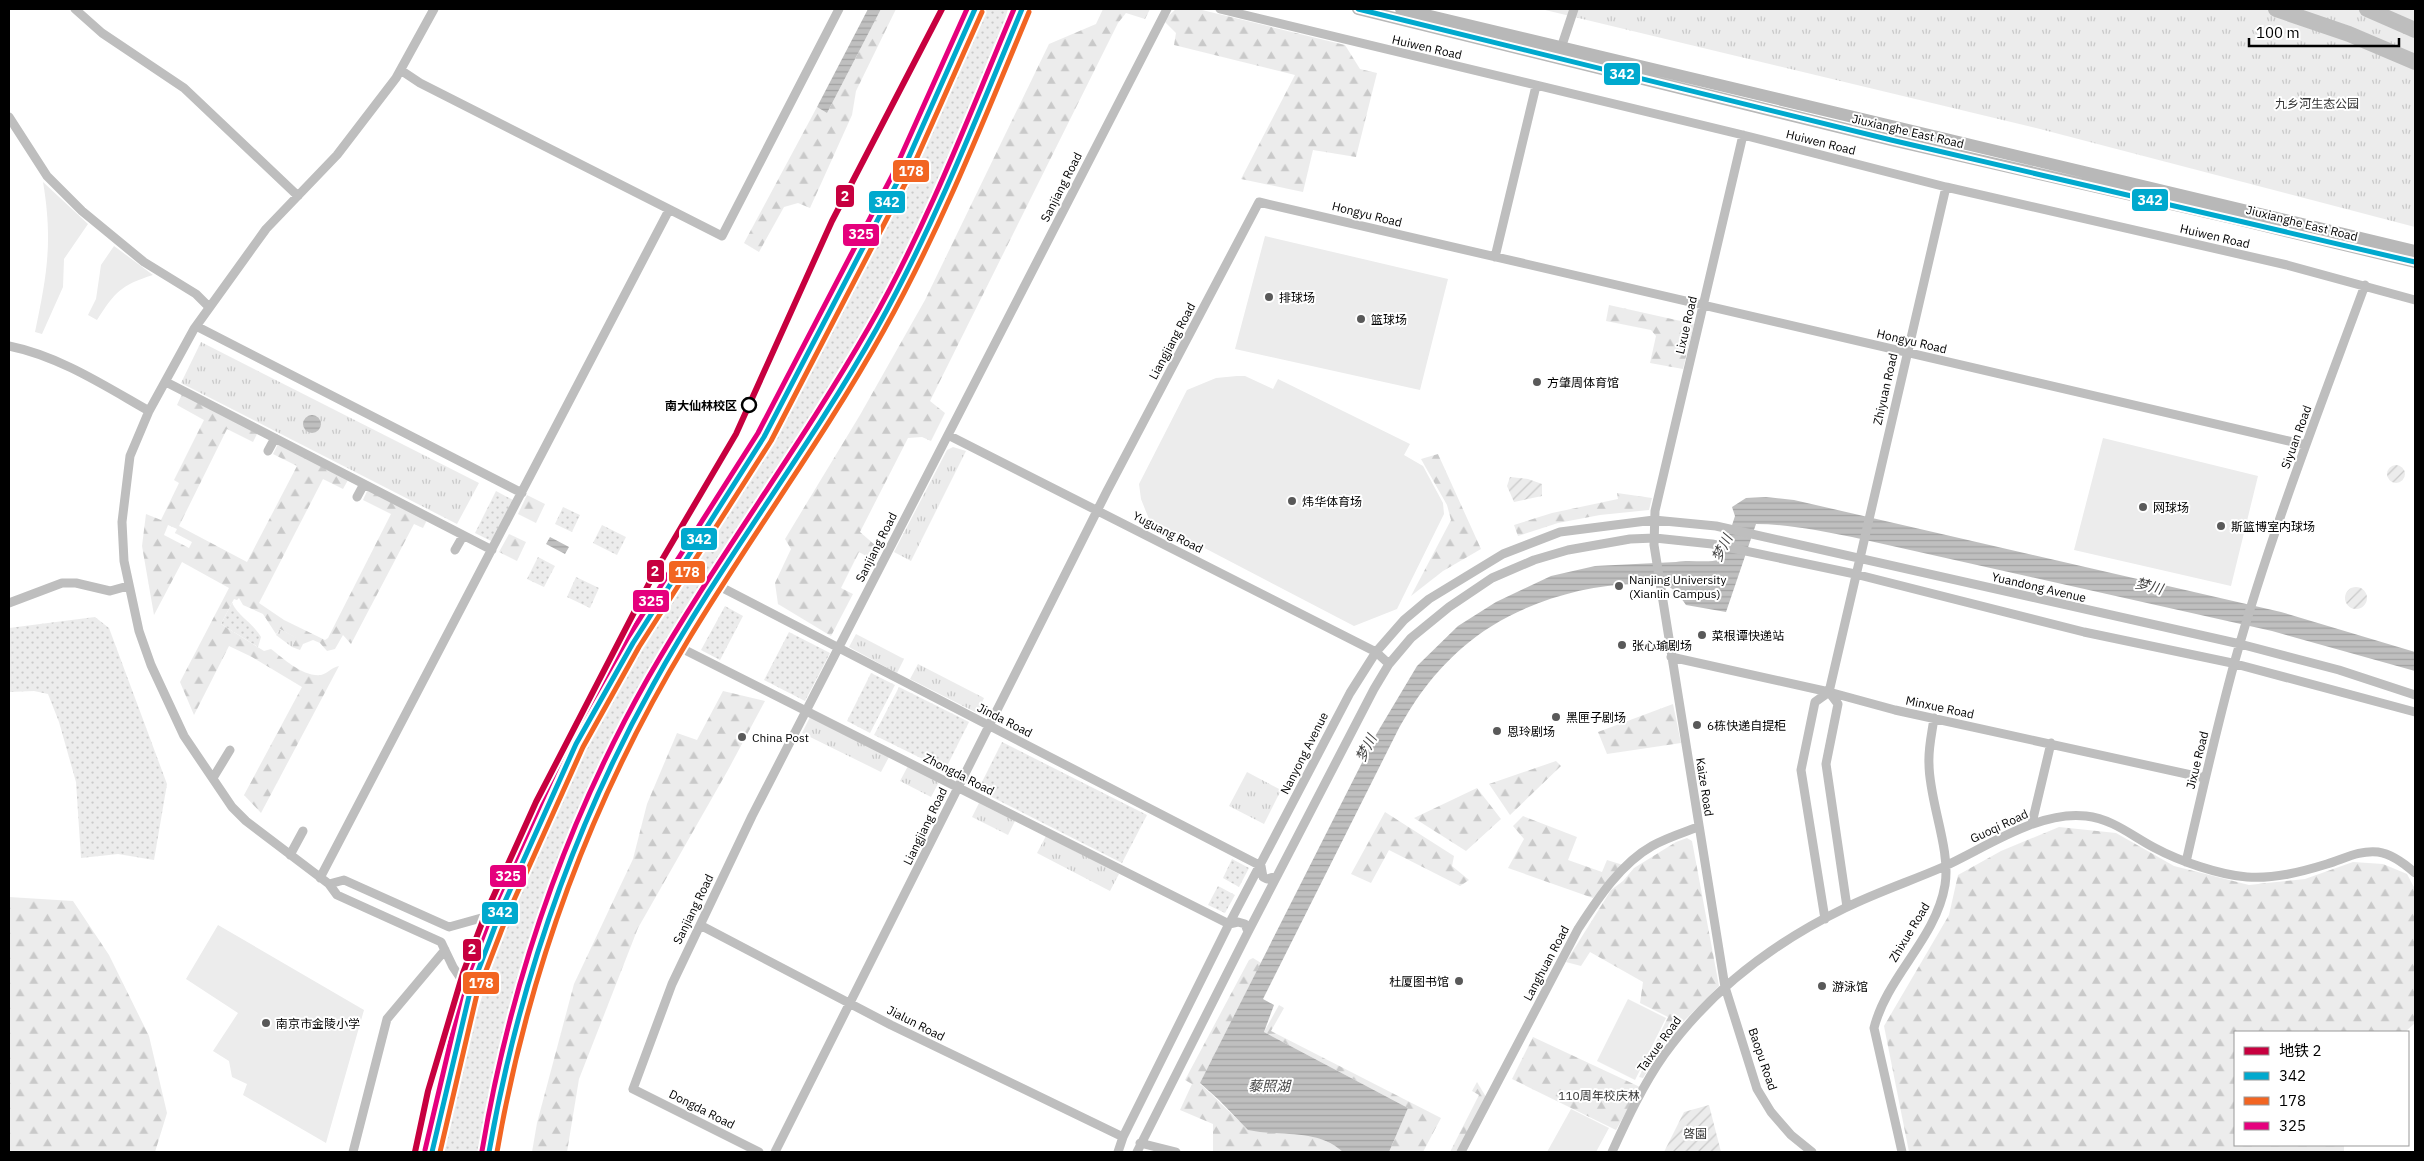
<svg xmlns="http://www.w3.org/2000/svg" width="2424" height="1161" font-family="'IBM Plex Sans','Noto Sans SC',sans-serif">
<style>
.grass{fill:url(#grass-dots)}
.forest{fill:url(#forest-firs);fill-rule:evenodd}
.park{fill:url(#park-tufts)}
.garden{fill:url(#garden-furrows)}
.pitch{fill:#ececec}
.water{fill:url(#water-rules)}
.lines{fill:none;stroke-linecap:round;stroke-linejoin:round}
.street{stroke:#bebebe;stroke-width:9}
.secondary{stroke:#b8b8b8;stroke-width:12}
.primary{stroke:#bebebe;stroke-width:15}
.highway{stroke:#bebebe;stroke-width:16}
.bus-1-casing{stroke:#fff;stroke-width:9}
.bus-2-casing{stroke:#fff;stroke-width:9}
.bus-3-casing{stroke:#fff;stroke-width:9}
.bus-1{stroke:#00a9ce;stroke-width:5}
.bus-2{stroke:#f26522;stroke-width:5}
.bus-3{stroke:#e5007d;stroke-width:5}
.metro-1-casing{stroke:#fff;stroke-width:10}
.metro-1{stroke:#c7003f;stroke-width:6}
.poi-dot{fill:#595959;stroke:#fff;stroke-width:2}
.stop-dot{fill:#fff;stroke:#000;stroke-width:2.5}
.labels{text-anchor:middle;dominant-baseline:central;stroke-width:4;stroke-linejoin:round;paint-order:stroke}
.street-label{font-size:12px;fill:#000;stroke:#fff}
.park-label{font-size:12px;fill:#333;stroke:#fff}
.poi-label{font-size:12px;fill:#000;stroke:#fff;text-anchor:start}
.stop-label{font-size:12px;font-weight:bold;fill:#000;stroke:#fff;text-anchor:end}
.water-label{font-size:14px;font-style:italic;fill:#444;stroke:#fff}
.line-badge{stroke:#fff;stroke-width:2}
.badge-label{font-size:14px;text-anchor:middle;font-weight:bold;fill:#fff}
</style>
<defs>
<pattern id="grass-dots" width="8" height="8" patternUnits="userSpaceOnUse" patternTransform="scale(1.25)"><rect width="8" height="8" fill="#ececec"/><path d="M2 2h.1M6 6h.1" fill="none" stroke="#c9c9c9" stroke-width="1.8" stroke-linecap="round"/></pattern>
<pattern id="forest-firs" width="22" height="20" patternUnits="userSpaceOnUse" patternTransform="scale(1.25)"><rect width="22" height="20" fill="#ececec"/><path d="M5 1l3.5 6h-7zM16 11l3.5 6h-7z" fill="#c9c9c9"/></pattern>
<pattern id="park-tufts" width="24" height="20" patternUnits="userSpaceOnUse" patternTransform="scale(1.25)"><rect width="24" height="20" fill="#ececec"/><path d="M3 7l-1-3M5 7V3M7 7l1-3M15 17l-1-3M17 17v-4M19 17l1-3" fill="none" stroke="#c9c9c9"/></pattern>
<pattern id="garden-furrows" width="10" height="10" patternUnits="userSpaceOnUse" patternTransform="scale(1.25)"><rect width="10" height="10" fill="#ececec"/><path d="M-1 1l2-2M0 10L10 0M9 11l2-2" fill="none" stroke="#c9c9c9"/></pattern>
<pattern id="water-rules" width="6" height="5" patternUnits="userSpaceOnUse" patternTransform="scale(1.25)"><rect width="6" height="5" fill="#bfbfbf"/><path d="M0 2.5h6" fill="none" stroke="#a2a2a2"/></pattern>
</defs>
<rect width="100%" height="100%" fill="#fff"/>
<path class="grass" d="M982,9H1008C1003,29 992,48 985,68C981,82 978,97 973,111C924,235 856,353 784,465C759,504 730,541 705,581C618,718 551,865 509,1022C498,1065 486,1108 480,1152H439C467,1027 510,907 564,791C586,743 609,693 637,649C681,578 729,510 771,439C853,301 922,157 982,9Z
M496,491L513,500L512,505L496,537L491,541L475,533Z
M563,507L580,515L572,532L555,524Z
M602,525L626,537L617,555L593,543Z
M538,557L555,566L544,587L527,579Z
M576,577L599,588L590,608L567,597Z
M232,603C239,617 253,623 261,637L258,647L221,624Z
M725,606L743,616L720,660L701,650Z
M95,617L109,628L167,784L154,860L118,854L81,858L76,782L59,722L48,694L34,691L9,692V628Z
M789,632L830,653L805,701L764,680Z
M871,673L895,685L870,733L847,721Z
M899,687L969,722L945,770L874,735Z
M1002,742L1147,815L1122,863L978,790Z
M1232,859L1249,868L1239,887L1223,878Z
M1218,886L1235,895L1225,913L1208,905Z"/>
<path class="forest" d="M881,9H896L856,91L852,115L810,208L798,203L784,207L759,252L744,243L817,107L827,113Z
M1103,9H1150L1145,19L1126,13L1118,23L930,401L945,413L931,441L922,437L908,438L860,532L876,546L870,558L859,552L841,588L853,594L831,636L778,604L775,583L791,549L785,539L860,415L925,300L1049,44L1096,24Z
M1176,9H1198L1345,45L1360,69L1377,73L1356,157L1313,150L1303,192L1241,179L1295,75L1174,45L1176,33L1165,22L1166,18Z
M1609,305L1694,324L1683,369L1650,363L1656,336L1651,330L1606,321Z
M182,394L258,432L253,442L227,429L179,526L247,562L297,466L273,454L278,444L348,480L343,489L323,479L259,603L284,620L325,640L328,638L391,514L363,500L368,489L427,520L423,528L414,524L351,644L343,635L335,649L327,651L320,643L313,640L303,644L300,650L292,647L296,638L280,629L276,634L263,614L243,605L239,598L237,600L234,599L221,624L264,651L271,649C284,659 303,677 321,675C327,674 332,667 339,666L261,813L244,795L302,687L252,657L229,646L194,715L180,682L229,588L182,562L154,615L142,546L146,514L161,520L179,483L174,480L204,420L177,405ZM168,525L177,529L175,533L192,542L189,548L164,535Z
M1438,454L1481,549L1443,571L1411,596L1451,520L1447,505L1421,459Z
M1617,493L1652,498L1649,510L1600,515L1558,523L1518,536L1514,525L1552,513L1618,499Z
M527,495L545,504L536,523L518,514Z
M509,534L526,542L517,561L499,552Z
M723,691L765,701L728,770L638,928L579,1079L567,1152H532L537,1123L574,984L633,859L647,804L677,733L697,740Z
M1673,704L1681,743L1607,754L1598,732Z
M1556,761L1561,766L1510,815L1489,784Z
M1477,788L1501,819L1466,851L1414,818Z
M1385,812L1454,856L1452,866L1469,880L1460,886L1389,850L1371,883L1351,874Z
M1523,816L1577,837L1568,860L1602,872L1607,860L1623,865L1593,898L1508,868L1524,839L1513,826Z
M2059,827L2116,833L2174,866L2249,885L2305,879L2353,862L2383,864L2407,874L2415,889V1023L2405,1032H2235V1145H2344V1152H1909L1884,1026L1949,915L1958,875L2001,851Z
M1687,838L1692,841L1719,986L1677,1028L1662,1047L1643,1078L1639,1077L1668,1017L1640,1003L1643,982L1590,952L1581,966L1566,962L1611,890L1623,881L1634,868L1676,842Z
M9,897L73,901L109,955L149,1036L167,1113L155,1152H9Z
M1253,958L1261,963L1200,1084C1207,1089 1238,1121 1242,1123C1275,1134 1316,1128 1343,1152H1213V1124L1180,1110L1192,1084L1185,1080L1249,960Z
M1279,1005L1284,1008L1271,1031L1441,1118L1423,1152H1389L1408,1108L1264,1032Z
M1533,1037L1640,1087L1616,1130L1512,1079Z
M1477,1082L1486,1097L1457,1152H1450L1479,1095L1472,1091Z"/>
<path class="park" d="M1541,9H2415V227L2040,129Z
M201,342L479,483L457,524L181,383Z
M953,447L966,451L911,561L894,552L947,450Z
M280,629L297,638L292,647L276,635Z
M856,634L904,659L897,673L849,647Z
M918,664L984,698L977,713L910,679Z
M810,717L889,757L881,772L802,733Z
M908,766L939,782L931,797L900,781Z
M1247,772L1281,790L1264,824L1229,806Z
M979,803L1015,821L1008,835L972,817Z
M1046,836L1119,874L1110,891L1037,853Z"/>
<path class="garden" d="M2387 474a9 9 0 1 1 18 0a9 9 0 1 1-18 0Z
M1510,477L1528,479L1542,484V496L1514,502L1507,486Z
M2345 598a11 11 0 1 1 22 0a11 11 0 1 1-22 0Z
M1709,1105L1721,1152H1664L1684,1112Z"/>
<path class="pitch" d="M43,182L88,224L64,259L63,287L42,334L35,332C47,275 53,241 43,182Z
M1265,236L1448,279L1420,390L1235,349Z
M114,246L153,275C121,285 115,292 97,320L88,315L96,299L101,265Z
M1237,376H1245L1273,389L1278,379L1410,444L1404,455L1423,466L1443,503L1444,514L1397,609L1354,626L1149,519L1141,499L1139,484L1187,390L1216,378Z
M2103,438L2258,476L2231,586L2074,550Z
M218,925L364,1010L326,1143L243,1095L247,1084L232,1077L229,1061L213,1051L238,1013L186,979Z
M1628,999L1666,1018L1635,1080L1597,1061Z
M1571,1109L1609,1128L1596,1152H1547Z"/>
<path class="water" d="M868,9H881L827,113L817,107Z
M303 424a9 9 0 1 1 18 0a9 9 0 1 1-18 0Z
M1766,497L1794,500L2281,612L2415,652V671L2272,631L1852,537C1821,531 1788,524 1756,524L1726,612L1686,605C1679,595 1673,587 1661,583C1654,581 1643,583 1635,584C1576,585 1507,608 1462,648C1433,674 1418,695 1399,728L1263,999L1274,1005L1264,1032L1408,1108L1389,1152H1343C1316,1128 1281,1137 1248,1130L1219,1100L1200,1083L1377,733L1417,666L1458,626L1496,602L1551,576L1595,566L1676,562C1692,559 1706,564 1721,559L1735,516L1732,507L1746,498Z
M550,537L569,547L565,554L546,544Z"/>
<g class="lines">
<path class="street" d="M75,9L102,33L184,88L298,196
M434,9L396,78L337,155L266,229L194,329L149,411L130,456L122,522L124,561L139,631L151,665L184,736L232,807L246,821L329,884L337,895L441,942L453,967L470,992
M1220,9L1743,135L1946,187L2287,265L2415,300
M1561,48L1574,9
M402,71L420,83L722,236L839,9
M9,117L47,176L82,211L144,262L196,294L209,307
M1743,135L1655,511L1654,545L1725,987L1757,1089L1771,1112L1791,1135L1812,1152
M1495,257L1536,86
M196,326L522,493
M9,346C59,356 105,386 149,411
M166,382L492,550
M948,435L1376,652L1389,664
M268,451L275,438
M357,497L364,484
M455,550L463,536
M715,584L1261,866L1263,877L1267,879L1277,876
M9,603L62,583H76L110,591L128,586
M677,646L1229,924L1238,922L1245,924L1248,932
M1671,657L1829,692L1895,710L2205,778
M1829,692L1838,704L1826,764L1847,907
M213,778L230,750
M2032,823L2051,743
M290,855L303,831
M2186,862C2201,796 2216,730 2234,664C2270,535 2319,410 2365,285
M320,878L669,210
M329,884L344,880L449,927L492,915L501,908
M1825,919L1801,770L1815,702L1829,692L1946,187
M700,925L891,1025L1123,1137
M1140,1143L1176,1152
M353,1152L387,1019L445,950
M759,1152L633,1089L672,984L752,816L1167,9
M775,1152L1107,491L1259,202L2306,445
M1118,1152L1123,1137L1229,924L1350,693L1376,652L1404,620L1429,599L1503,554L1560,532L1654,520L1716,526L2240,644L2339,670L2415,695
M1137,1152L1248,932L1374,689L1389,664L1411,638L1449,607L1492,578L1534,560L1568,550L1630,539L1655,538L1712,544L1855,574L2084,632L2232,663L2415,712
M1461,1152L1578,929C1597,900 1620,864 1652,846C1666,838 1682,833 1698,827
M1612,1152C1627,1119 1643,1085 1664,1055C1710,991 1775,942 1845,908C1877,892 1911,881 1943,867C1985,848 2039,810 2086,816C2113,819 2132,836 2155,848C2179,861 2220,875 2247,877C2274,879 2301,872 2327,864C2344,859 2359,850 2378,852C2392,854 2405,864 2415,873
M1902,1152L1874,1028C1887,976 1936,939 1945,885C1951,849 1929,801 1929,764C1928,749 1932,733 1934,718"/>
<path class="secondary" d="M1358,9L1891,140L2236,219L2415,262
M1401,9L2415,251"/>
<path class="primary" d="M432,1152L470,992L502,908L576,744L633,643L764,437L816,341L899,179L975,9
M489,1152C511,998 577,821 653,685C722,562 808,450 877,328C934,226 977,117 1022,9"/>
<path class="highway" d="M2276,9L2349,34L2415,62
M2367,9L2415,30"/>
<g class="bus-1-casing">
<path id="bus-1" d="M1358,9L1891,140L2415,262
M432,1152L470,992L502,908L576,744L633,643L764,437L899,179L975,9
M489,1152C518,988 572,830 653,685C721,562 808,451 877,328C934,226 977,117 1022,9"/>
</g>
<g class="bus-2-casing">
<path id="bus-2" d="M440,1152L477,994L509,911L583,747L639,647L771,441L906,182L982,12
M497,1152C528,972 592,799 687,642C750,537 824,438 884,330C941,228 984,120 1029,12"/>
</g>
<g class="bus-3-casing">
<path id="bus-3" d="M425,1150L463,989L495,905L569,741L627,639L758,433L892,176L967,9
M482,1151C510,986 565,824 648,678C717,558 800,447 869,327C927,226 969,116 1014,9"/>
</g>
<use href="#bus-1" class="bus-1"/>
<use href="#bus-2" class="bus-2"/>
<use href="#bus-3" class="bus-3"/>
<g class="metro-1-casing">
<path id="metro-1" d="M415,1152L428,1091L463,973L485,915L536,802L656,570L736,434L832,221L942,9"/>
</g>
<use href="#metro-1" class="metro-1"/>
</g>
<g class="poi-dot">
<circle cx="1269" cy="297" r="5"/>
<circle cx="1361" cy="319" r="5"/>
<circle cx="1537" cy="382" r="5"/>
<circle cx="1292" cy="501" r="5"/>
<circle cx="2143" cy="507" r="5"/>
<circle cx="2221" cy="526" r="5"/>
<circle cx="1619" cy="586" r="5"/>
<circle cx="1702" cy="635" r="5"/>
<circle cx="1622" cy="645" r="5"/>
<circle cx="1556" cy="717" r="5"/>
<circle cx="1697" cy="725" r="5"/>
<circle cx="1497" cy="731" r="5"/>
<circle cx="742" cy="737" r="5"/>
<circle cx="1459" cy="981" r="5"/>
<circle cx="1822" cy="986" r="5"/>
<circle cx="266" cy="1023" r="5"/>
</g>
<circle class="stop-dot" cx="749" cy="405" r="7"/>
<g class="labels">
<g class="street-label">
<text transform="translate(1427 47) rotate(13)">Huiwen Road</text>
<text transform="translate(1908 131) rotate(13)">Jiuxianghe East Road</text>
<text transform="translate(1821 142) rotate(14)">Huiwen Road</text>
<text transform="translate(1061 187) rotate(-63)">Sanjiang Road</text>
<text transform="translate(1367 214) rotate(14)">Hongyu Road</text>
<text transform="translate(2302 223) rotate(14)">Jiuxianghe East Road</text>
<text transform="translate(2215 236) rotate(13)">Huiwen Road</text>
<text transform="translate(1686 325) rotate(-77)">Lixue Road</text>
<text transform="translate(1172 341) rotate(-62)">Liangjiang Road</text>
<text transform="translate(1912 341) rotate(13)">Hongyu Road</text>
<text transform="translate(1885 389) rotate(-77)">Zhiyuan Road</text>
<text transform="translate(2296 437) rotate(-70)">Siyuan Road</text>
<text transform="translate(1168 532) rotate(27)">Yuguang Road</text>
<text transform="translate(876 547) rotate(-63)">Sanjiang Road</text>
<text transform="translate(2039 587) rotate(13)">Yuandong Avenue</text>
<text transform="translate(1940 707) rotate(12)">Minxue Road</text>
<text transform="translate(1005 720) rotate(27)">Jinda Road</text>
<text transform="translate(1304 753) rotate(-63)">Nanyong Avenue</text>
<text transform="translate(2197 760) rotate(-76)">Jixue Road</text>
<text transform="translate(959 774) rotate(27)">Zhongda Road</text>
<text transform="translate(1705 787) rotate(81)">Kaize Road</text>
<text transform="translate(925 826) rotate(-64)">Liangjiang Road</text>
<text transform="translate(1999 826) rotate(-25)">Guoqi Road</text>
<text transform="translate(693 909) rotate(-64)">Sanjiang Road</text>
<text transform="translate(1909 932) rotate(-59)">Zhixue Road</text>
<text transform="translate(1546 963) rotate(-62)">Langhuan Road</text>
<text transform="translate(916 1023) rotate(27)">Jialun Road</text>
<text transform="translate(1659 1044) rotate(-54)">Taixue Road</text>
<text transform="translate(1763 1059) rotate(71)">Baopu Road</text>
<text transform="translate(702 1109) rotate(27)">Dongda Road</text>
</g>
<g class="park-label">
<text x="2317" y="103">九乡河生态公园</text>
<text x="1599" y="1095">110周年校庆林</text>
<text x="1695" y="1133">啓園</text>
</g>
<g class="poi-label">
<text x="1279" y="297">排球场</text>
<text x="1371" y="319">篮球场</text>
<text x="1547" y="382">方肇周体育馆</text>
<text x="1302" y="501">炜华体育场</text>
<text x="2153" y="507">网球场</text>
<text x="2231" y="526">斯篮博室内球场</text>
<text x="1629" y="579">Nanjing University<tspan x="1629" dy="14">(Xianlin Campus)</tspan></text>
<text x="1712" y="635">菜根谭快递站</text>
<text x="1632" y="645">张心瑜剧场</text>
<text x="1566" y="717">黑匣子剧场</text>
<text x="1707" y="725">6栋快递自提柜</text>
<text x="1507" y="731">恩玲剧场</text>
<text x="752" y="737">China Post</text>
<text x="1449" y="981" text-anchor="end">杜厦图书馆</text>
<text x="1832" y="986">游泳馆</text>
<text x="276" y="1023">南京市金陵小学</text>
</g>
<g class="stop-label">
<text x="737" y="405">南大仙林校区</text>
</g>
<g class="water-label">
<text transform="translate(1722 548) rotate(-64)">梦川</text>
<text transform="translate(2149 586) rotate(14)">梦川</text>
<text transform="translate(1366 748) rotate(-63)">梦川</text>
<text x="1269" y="1086">藜照湖</text>
</g>
</g>
<g class="line-badge">
<rect x="1603" y="62" width="38" height="24" rx="5" fill="#00a9ce"/>
<rect x="892" y="159" width="38" height="24" rx="5" fill="#f26522"/>
<rect x="835" y="184" width="20" height="24" rx="5" fill="#c7003f"/>
<rect x="2131" y="188" width="38" height="24" rx="5" fill="#00a9ce"/>
<rect x="868" y="190" width="38" height="24" rx="5" fill="#00a9ce"/>
<rect x="842" y="223" width="38" height="24" rx="5" fill="#e5007d"/>
<rect x="680" y="527" width="38" height="24" rx="5" fill="#00a9ce"/>
<rect x="646" y="559" width="19" height="24" rx="5" fill="#c7003f"/>
<rect x="668" y="560" width="38" height="24" rx="5" fill="#f26522"/>
<rect x="632" y="589" width="38" height="24" rx="5" fill="#e5007d"/>
<rect x="489" y="864" width="38" height="24" rx="5" fill="#e5007d"/>
<rect x="481" y="901" width="38" height="24" rx="5" fill="#00a9ce"/>
<rect x="462" y="938" width="20" height="24" rx="5" fill="#c7003f"/>
<rect x="462" y="971" width="38" height="24" rx="5" fill="#f26522"/>
</g>
<g class="badge-label">
<text x="1622" y="79">342</text>
<text x="911" y="176">178</text>
<text x="845" y="201">2</text>
<text x="2150" y="205">342</text>
<text x="887" y="207">342</text>
<text x="861" y="239">325</text>
<text x="699" y="544">342</text>
<text x="655" y="576">2</text>
<text x="687" y="577">178</text>
<text x="651" y="606">325</text>
<text x="508" y="881">325</text>
<text x="500" y="917">342</text>
<text x="472" y="954">2</text>
<text x="481" y="988">178</text>
</g>
<rect width="2424" height="1161" fill="none" stroke="#000000" stroke-width="20"/>
<rect x="2234" y="1031" width="175" height="115" fill="#ffffff" stroke="#999999"/>
<rect x="2244" y="1047" width="25" height="8" fill="#c7003f" stroke="#999999"/>
<text x="2279" y="1056" font-size="15" fill="#000000">地铁 2</text>
<rect x="2244" y="1072" width="25" height="8" fill="#00a9ce" stroke="#999999"/>
<text x="2279" y="1081" font-size="15" fill="#000000">342</text>
<rect x="2244" y="1097" width="25" height="8" fill="#f26522" stroke="#999999"/>
<text x="2279" y="1106" font-size="15" fill="#000000">178</text>
<rect x="2244" y="1122" width="25" height="8" fill="#e5007d" stroke="#999999"/>
<text x="2279" y="1131" font-size="15" fill="#000000">325</text>
<path d="M2249 38v8h150v-8" fill="none" stroke="#000000" stroke-width="2.5"/>
<text x="2256" y="38" font-size="15" fill="#000000" stroke="#ffffff" stroke-width="4" paint-order="stroke">100 m</text>
</svg>
